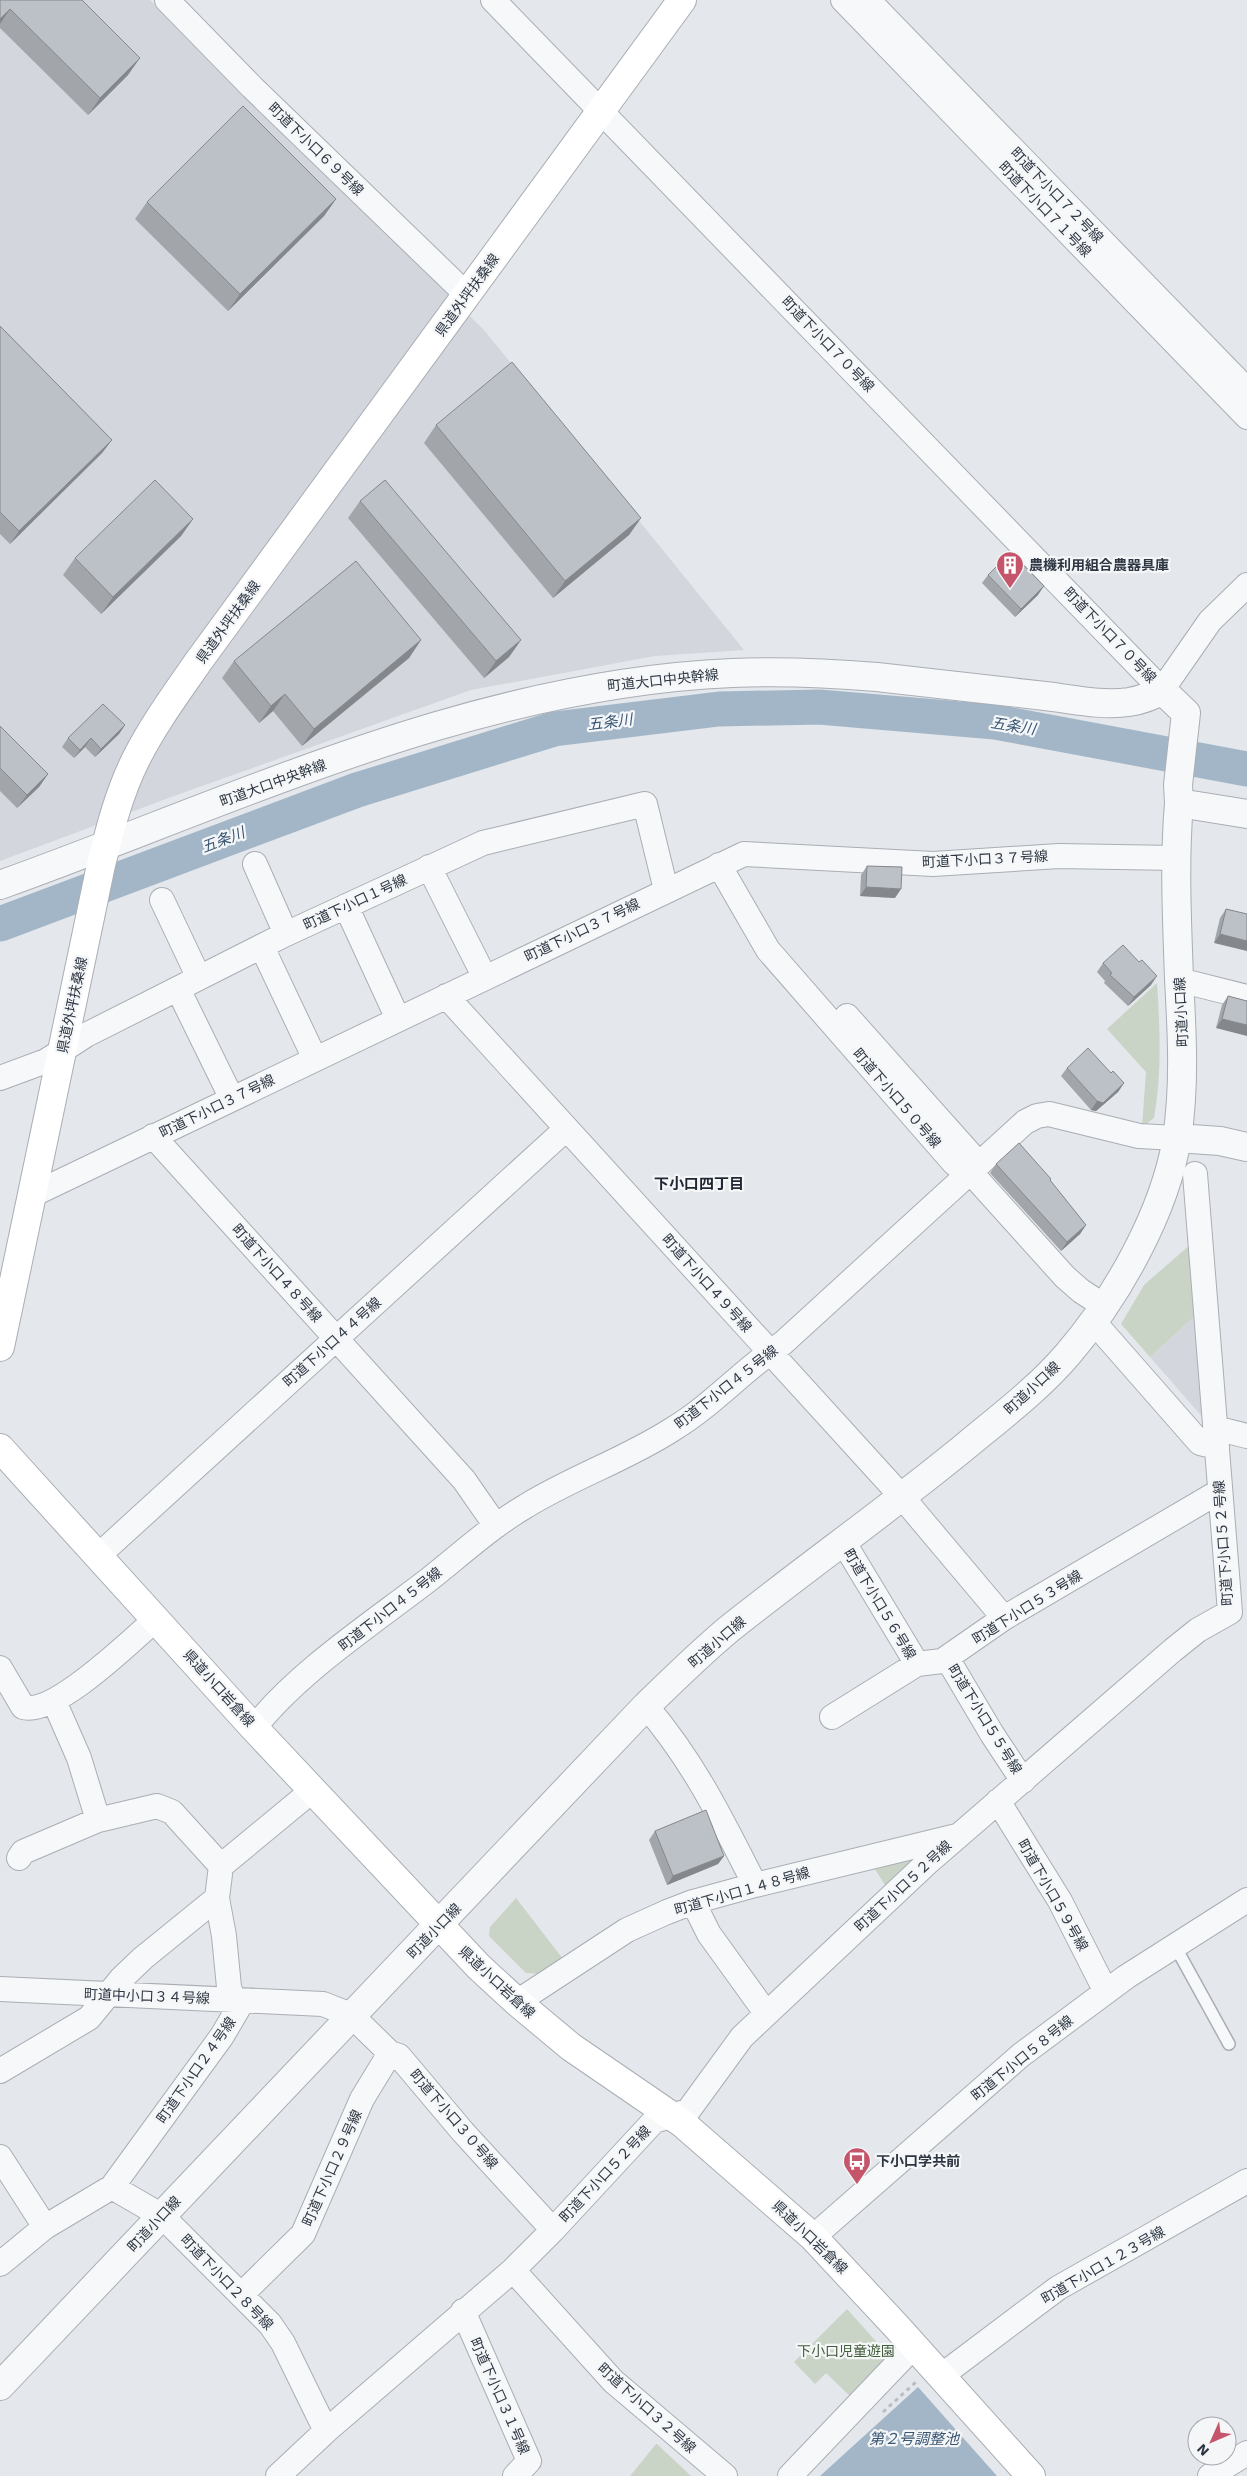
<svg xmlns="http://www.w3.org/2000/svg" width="1247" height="2476" font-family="'Work Sans','Noto Sans JP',sans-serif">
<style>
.built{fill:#d3d6dd}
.green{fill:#cad4c6}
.water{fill:#a3b6c7}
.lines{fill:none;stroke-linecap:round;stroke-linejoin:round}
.river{stroke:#a3b6c7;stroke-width:35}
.service-casing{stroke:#a9aeb5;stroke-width:14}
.minor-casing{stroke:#a9aeb5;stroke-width:26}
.tertiary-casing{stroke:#a9aeb5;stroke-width:30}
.secondary-casing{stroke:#a9aeb5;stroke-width:30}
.path{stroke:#babec2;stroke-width:3;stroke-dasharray:4 4;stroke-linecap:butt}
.service{stroke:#f7f8f9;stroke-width:11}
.minor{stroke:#f7f8f9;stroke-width:24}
.tertiary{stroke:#f7f8f9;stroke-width:28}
.secondary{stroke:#fff;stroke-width:28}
.wall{fill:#a2a6ab}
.shaded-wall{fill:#84878b}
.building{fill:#bcc1c7;stroke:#84878b}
.labels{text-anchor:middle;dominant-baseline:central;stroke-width:4.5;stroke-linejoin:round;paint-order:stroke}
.street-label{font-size:14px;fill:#2d3642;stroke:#f4f6f8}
.poi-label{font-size:14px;font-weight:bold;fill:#2d3642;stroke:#f4f6f8;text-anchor:start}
.park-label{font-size:14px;fill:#435d3b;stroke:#f4f6f8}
.water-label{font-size:15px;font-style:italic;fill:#3a5673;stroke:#f4f6f8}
.neighbourhood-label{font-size:15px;font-weight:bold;fill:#1f2733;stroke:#f4f6f8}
</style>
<rect width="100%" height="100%" fill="#e4e7eb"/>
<path class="built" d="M0,0H150L484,330L744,650L655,656L471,690L174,796L0,861Z
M1196,1315L1205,1420L1150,1357Z"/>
<path class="green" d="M1157,983C1160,1029 1162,1073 1154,1118L1142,1127L1146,1072L1107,1029Z
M1191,1244L1196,1315L1150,1357L1121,1324L1144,1285Z
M923,1853L888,1890L873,1866Z
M516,1898L563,1959L542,1974L526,1973L489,1936L490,1927Z
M847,2309L891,2358L852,2398L826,2373L815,2384L794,2362Z
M656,2444H657L691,2476H630Z"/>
<path class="water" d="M918,2387L997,2476H820Z"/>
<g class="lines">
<path class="river" d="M0,924L357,790L554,729L719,709L819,707L995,722L1247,769"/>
<g class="service-casing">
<path id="service" d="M1175,1946L1229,2044"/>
</g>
<g class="minor-casing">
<path id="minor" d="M167,0L252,87L467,295
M493,0L1162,690L1210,621L1247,585
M843,0L1247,417
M868,0L1247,390
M255,864L286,934
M719,865L768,950L954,1163L968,1174L974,1176L1065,1277L1081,1291L1104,1306
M429,867L485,978
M162,900L199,978
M346,906L398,1019
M262,947L315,1059
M1179,980L1247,997
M178,989L232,1099
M446,996L903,1498L1004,1618
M847,1016L979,1164
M0,1078L46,1061L86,1035L286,934L483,843L645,804L666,890
M153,1136L464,1480L496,1526
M32,1195L744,854L933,864L1059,856L1175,858
M1093,1321L1200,1443L1217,1447
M1215,1428L1247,1436
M844,1543L917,1664
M98,1556L566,1129
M947,1658L992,1734L1023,1781
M0,1668L23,1707C54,1717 132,1640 156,1619
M54,1701L79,1758L98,1820
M646,1706C694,1762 722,1820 755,1885
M832,1717L917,1664L942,1661L1004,1618L1220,1491
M254,1728C297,1673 371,1624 427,1581C459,1556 490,1527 526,1506C573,1477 627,1459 673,1429C713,1405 744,1369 783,1343L1025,1122L1037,1116L1049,1114L1139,1136L1177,1138
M998,1801L1060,1901L1106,1992
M19,1858L23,1852L98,1820L157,1806L172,1812L221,1866
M693,1902L709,1934L766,2013
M0,1989L323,2004L351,2015L390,2053L399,2056L463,2132L553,2230
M517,2002L627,1930L667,1912L693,1902L755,1885L957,1836
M0,2071L89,2018L121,1979L143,1958L217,1898
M0,2157L45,2227
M112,2187L162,2216L270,2324L283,2343L326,2431
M813,2237L1021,2055L1126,1977L1247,1900
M0,2264L45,2227L112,2187L222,2036L239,2007L233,1999L229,1987L224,1936L217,1898L221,1866L313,1790
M513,2270L613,2381L725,2476
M242,2294L303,2234L362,2099L390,2053
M463,2311L529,2461L515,2476
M941,2376L1058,2288L1247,2181
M278,2476L326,2431L513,2270L553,2230L654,2121L688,2111L742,2037L926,1864L1173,1650L1198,1630L1230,1612L1195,1174
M790,2476L914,2346
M1210,2476L1247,2453"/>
</g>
<g class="tertiary-casing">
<path id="tertiary" d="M0,885C239,799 474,684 732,673C780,671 829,673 877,677C933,683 989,690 1045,696C1072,699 1101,706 1129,702C1141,700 1151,697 1162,690L1186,713L1178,785L1179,803L1247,814
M1177,1138L1220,1141L1247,1147
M0,2386L646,1706C673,1680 700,1653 729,1629C808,1566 889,1509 967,1445C1002,1416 1039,1388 1068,1354C1117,1297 1165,1212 1177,1138C1185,1085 1182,1033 1179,979C1177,920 1174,862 1179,803"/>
</g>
<g class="secondary-casing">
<path id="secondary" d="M0,1347L101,865C110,829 119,793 136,759C153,725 176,694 198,662L682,0
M0,1448L254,1728L479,1967L517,2002L571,2047L682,2123L813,2237L896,2326L1031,2476"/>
</g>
<path class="path" d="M883,2412L916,2382"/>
<use href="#service" class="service"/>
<use href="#minor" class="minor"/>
<use href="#tertiary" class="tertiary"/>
<use href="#secondary" class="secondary"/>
</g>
<path class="wall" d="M0,0L128,75L88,115L0,28Z
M336,199L324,216L228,311L135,219L147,202Z
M0,326L112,440L102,453L10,544L0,534Z
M436,425L641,518L629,535L553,598L424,443Z
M360,501L521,640L509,657L484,678L348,518Z
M193,519L181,536L101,614L63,575L75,558Z
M988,575L1038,595L1015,617L982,583Z
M421,640L409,658L302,746L273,711L259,723L222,678L234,661Z
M125,725L119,734L95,757L85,747L74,758L62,747L68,738Z
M0,726L48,774L39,787L17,808L0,791Z
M867,866L895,898L860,896L861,875Z
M1226,909L1247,914L1214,943L1220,918Z
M1103,963L1151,985L1128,1006L1104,983L1105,981L1097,972Z
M1228,996L1247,1001L1216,1028L1222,1005Z
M1067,1068L1124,1083L1118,1092L1096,1111L1091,1110L1061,1076Z
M996,1164L1050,1181L1086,1225L1080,1234L1061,1251L990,1173Z
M655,1831L724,1856L718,1864L667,1885L649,1840Z"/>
<path class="shaded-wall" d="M10,9L0,24V19Z
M140,58L128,75L88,115L100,98Z
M336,199L324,216L228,311L240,294Z
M112,440L102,453L10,544L19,531Z
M641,518L629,535L553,598L565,581Z
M193,519L181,536L101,614L113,597Z
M1044,586L1038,595L1015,617L1021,609Z
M421,640L409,658L302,746L314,729Z
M521,640L509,657L484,678L496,661Z
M285,694L273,711L259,723L271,706Z
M125,725L119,734L95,757L101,749Z
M91,738L85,747L74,758L80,750Z
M48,774L39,787L17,808L27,795Z
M866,887L901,889L895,898L860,896Z
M1220,934L1247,941V951L1214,943Z
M1157,976L1151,985L1128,1006L1134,997Z
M1222,1019L1247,1025V1036L1216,1028Z
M1124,1083L1118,1092L1096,1111L1091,1110L1097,1101Z
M1086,1225L1080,1234L1061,1251L1067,1242Z
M724,1856L718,1864L667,1885L673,1876Z"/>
<path class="building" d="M0,0H82L140,58L100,98L10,9L0,19Z
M243,106L336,199L240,294L147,202Z
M0,326L112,440L19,531L0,512Z
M512,362L641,518L565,581L436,425Z
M155,480L193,519L113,597L75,558Z
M385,480L521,640L496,661L360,501Z
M1011,552L1044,586L1021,609L988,575Z
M356,561L421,640L314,729L285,694L271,706L234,661Z
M103,704L125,725L101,749L91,738L80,750L68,738Z
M0,726L48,774L27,795L0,768Z
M867,866L902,867L901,889L866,887Z
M1226,909L1247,914V941L1220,934Z
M1123,945L1139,962L1142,960L1157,976L1134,997L1110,975L1112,973L1103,963Z
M1228,996L1247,1001V1025L1222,1019Z
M1088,1048L1111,1073L1113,1071L1124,1083L1103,1103L1097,1101L1067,1068Z
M1019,1143L1051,1179L1050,1180L1086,1225L1067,1242L996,1164Z
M706,1810L724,1856L673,1876L655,1831Z"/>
<defs>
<g id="building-pin" transform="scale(1.4375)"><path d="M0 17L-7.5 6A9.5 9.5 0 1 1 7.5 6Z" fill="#c4556b" stroke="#f4f6f8"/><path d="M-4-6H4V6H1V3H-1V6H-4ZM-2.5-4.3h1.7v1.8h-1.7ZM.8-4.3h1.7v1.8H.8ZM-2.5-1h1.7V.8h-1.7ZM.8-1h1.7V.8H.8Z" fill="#fff"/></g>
<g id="bus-pin" transform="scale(1.4375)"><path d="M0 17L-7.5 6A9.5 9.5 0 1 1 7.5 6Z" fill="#c4556b" stroke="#f4f6f8"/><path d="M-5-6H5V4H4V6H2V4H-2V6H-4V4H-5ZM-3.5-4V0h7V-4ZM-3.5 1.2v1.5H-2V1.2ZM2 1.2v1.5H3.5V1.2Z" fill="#fff"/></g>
</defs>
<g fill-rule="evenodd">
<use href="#building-pin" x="1010" y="565"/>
<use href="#bus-pin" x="857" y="2161"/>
</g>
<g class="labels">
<g class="street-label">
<text transform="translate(316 149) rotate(44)">町道下小口６９号線</text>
<text transform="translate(1057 195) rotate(46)">町道下小口７２号線</text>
<text transform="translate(1045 209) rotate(46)">町道下小口７１号線</text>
<text transform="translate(467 295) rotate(-54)">県道外坪扶桑線</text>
<text transform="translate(828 344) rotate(46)">町道下小口７０号線</text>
<text transform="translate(228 622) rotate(-54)">県道外坪扶桑線</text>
<text transform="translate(1110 635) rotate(46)">町道下小口７０号線</text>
<text transform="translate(663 680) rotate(-6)">町道大口中央幹線</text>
<text transform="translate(273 783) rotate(-20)">町道大口中央幹線</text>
<text transform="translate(985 859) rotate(-3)">町道下小口３７号線</text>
<text transform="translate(355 902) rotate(-25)">町道下小口１号線</text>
<text transform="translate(582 930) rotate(-26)">町道下小口３７号線</text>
<text transform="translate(72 1005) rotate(-78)">県道外坪扶桑線</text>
<text transform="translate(1181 1012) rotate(-93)">町道小口線</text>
<text transform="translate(897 1098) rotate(49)">町道下小口５０号線</text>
<text transform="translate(217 1106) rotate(-26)">町道下小口３７号線</text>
<text transform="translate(277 1273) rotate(48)">町道下小口４８号線</text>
<text transform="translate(707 1283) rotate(48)">町道下小口４９号線</text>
<text transform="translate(332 1342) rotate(-42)">町道下小口４４号線</text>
<text transform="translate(726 1387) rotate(-38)">町道下小口４５号線</text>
<text transform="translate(1032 1388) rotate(-43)">町道小口線</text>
<text transform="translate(1223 1543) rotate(-94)">町道下小口５２号線</text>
<text transform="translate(880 1604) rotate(59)">町道下小口５６号線</text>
<text transform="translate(1027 1607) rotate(-32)">町道下小口５３号線</text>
<text transform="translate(390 1609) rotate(-38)">町道下小口４５号線</text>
<text transform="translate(717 1642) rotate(-41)">町道小口線</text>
<text transform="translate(219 1688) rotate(48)">県道小口岩倉線</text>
<text transform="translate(985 1719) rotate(58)">町道下小口５５号線</text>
<text transform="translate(903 1886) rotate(-43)">町道下小口５２号線</text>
<text transform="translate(742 1891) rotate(-16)">町道下小口１４８号線</text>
<text transform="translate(1053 1895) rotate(60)">町道下小口５９号線</text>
<text transform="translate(434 1931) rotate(-46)">町道小口線</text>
<text transform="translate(497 1982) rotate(43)">県道小口岩倉線</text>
<text transform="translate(147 1996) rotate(2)">町道中小口３４号線</text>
<text transform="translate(1022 2058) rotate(-39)">町道下小口５８号線</text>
<text transform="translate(196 2070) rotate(-55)">町道下小口２４号線</text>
<text transform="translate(454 2119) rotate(49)">町道下小口３０号線</text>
<text transform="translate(332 2168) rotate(-66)">町道下小口２９号線</text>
<text transform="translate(605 2174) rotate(-47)">町道下小口５２号線</text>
<text transform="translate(154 2224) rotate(-47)">町道小口線</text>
<text transform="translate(810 2237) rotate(44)">県道小口岩倉線</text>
<text transform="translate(1103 2265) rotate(-30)">町道下小口１２３号線</text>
<text transform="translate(227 2282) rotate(46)">町道下小口２８号線</text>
<text transform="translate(500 2396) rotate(66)">町道下小口３１号線</text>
<text transform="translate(647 2408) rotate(42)">町道下小口３２号線</text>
</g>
<g class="poi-label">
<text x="1029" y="565">農機利用組合農器具庫</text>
<text x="876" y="2161">下小口学共前</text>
</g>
<g class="park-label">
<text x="846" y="2351">下小口児童遊園</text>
</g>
<g class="water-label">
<text transform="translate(610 722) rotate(-7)">五条川</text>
<text transform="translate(1013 726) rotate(9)">五条川</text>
<text transform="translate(223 840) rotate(-21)">五条川</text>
<text x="914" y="2439">第２号調整池</text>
</g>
<g class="neighbourhood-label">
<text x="699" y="1184">下小口四丁目</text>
</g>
</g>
<g transform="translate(1212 2441) rotate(225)"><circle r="24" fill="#f4f6f8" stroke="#a4a9af"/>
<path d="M0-4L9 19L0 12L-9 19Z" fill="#c4556b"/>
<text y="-8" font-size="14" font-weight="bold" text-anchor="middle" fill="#2d3642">N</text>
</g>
</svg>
